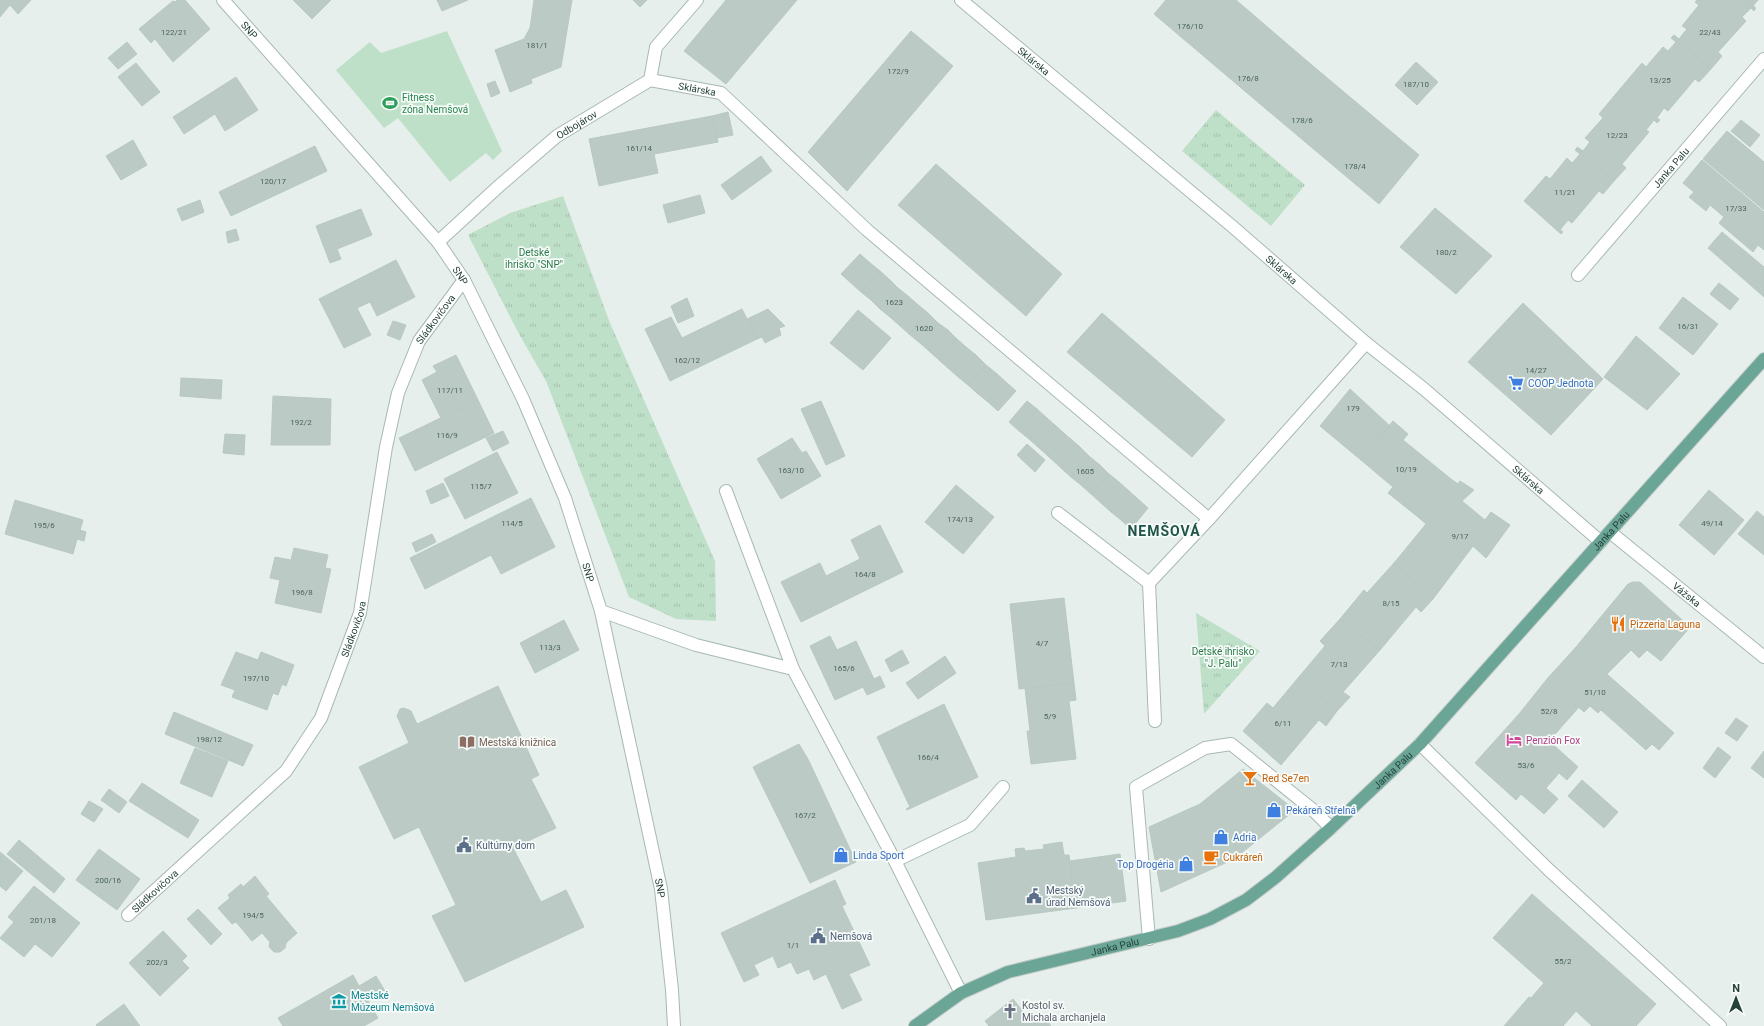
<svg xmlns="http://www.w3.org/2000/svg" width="1764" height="1026" font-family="Roboto,sans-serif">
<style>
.park{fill:url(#park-tufts)}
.garden{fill:#bfe0c8}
.building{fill:#bbcac4;stroke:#b8c9c2}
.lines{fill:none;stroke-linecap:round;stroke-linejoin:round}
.minor-casing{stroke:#a8b8b2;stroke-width:14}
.major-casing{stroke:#c2cac8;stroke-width:14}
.minor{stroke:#fff;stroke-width:12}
.major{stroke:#6aa596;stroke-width:12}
.labels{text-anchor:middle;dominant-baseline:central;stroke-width:3.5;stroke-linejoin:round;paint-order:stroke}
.number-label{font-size:8px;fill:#4a645c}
.street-label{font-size:10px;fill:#24423a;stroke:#f7fbf9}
.leisure-label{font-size:10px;fill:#27864d;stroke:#f7fbf9;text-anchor:start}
.park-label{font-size:10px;fill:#2d7a4b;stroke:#f7fbf9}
.shop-label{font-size:10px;fill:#366cbe;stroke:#f7fbf9;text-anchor:start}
.food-label{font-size:10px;fill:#c56008;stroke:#f7fbf9;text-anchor:start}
.hotel-label{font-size:10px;fill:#b23c85;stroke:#f7fbf9;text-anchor:start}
.education-label{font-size:10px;fill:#785e54;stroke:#f7fbf9;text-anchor:start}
.service-label{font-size:10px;fill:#4e5e75;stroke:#f7fbf9;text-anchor:start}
.culture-label{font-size:10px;fill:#0d838f;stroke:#f7fbf9;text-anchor:start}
.worship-label{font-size:10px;fill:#5b616d;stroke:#f7fbf9;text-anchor:start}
.district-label{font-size:14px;font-weight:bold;letter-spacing:1px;fill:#1f5548;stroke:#f7fbf9}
</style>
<defs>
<pattern id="park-tufts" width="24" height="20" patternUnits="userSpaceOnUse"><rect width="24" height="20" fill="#bfe0c8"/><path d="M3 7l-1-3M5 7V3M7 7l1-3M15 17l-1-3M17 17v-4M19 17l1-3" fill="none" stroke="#a4c1ad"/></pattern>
</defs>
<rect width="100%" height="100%" fill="#e6efeb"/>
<path class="park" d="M1216,110L1305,185L1271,226L1182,151Z
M563,196L610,323L715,561L716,621L676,619L629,597L546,381L519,334L468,235L510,213Z
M1196,613L1260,651L1204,714Z"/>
<path class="garden" d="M447,31L502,151L493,160L486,153L450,182L398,118L384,128L336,70L370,42L381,53Z"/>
<path class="building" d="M0,0H31L18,14L10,5L0,17Z
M177,0H185L210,29L173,62L155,39L151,43L139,29L173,1L175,2Z
M293,0H331L312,19Z
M437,0H468L442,11Z
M534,0H572L561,67L531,79L532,83L510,92L495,50L524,39L530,28Z
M633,0H647L640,7Z
M726,0H797L726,84L684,51Z
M1166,0H1236L1307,61L1266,109L1154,14Z
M1697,0H1744L1755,9L1754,11L1751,8L1742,17L1746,21L1718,52L1722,56L1711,69L1673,36L1674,35L1679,39L1687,29L1682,26L1699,5L1695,2Z
M1744,0H1758L1753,6L1756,8L1755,9Z
M911,31L953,66L847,191L808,152Z
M1673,36L1711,69L1699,82L1695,79L1668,111L1664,108L1657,118L1660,120L1658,122L1620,89L1642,63L1646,67L1663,47L1668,51L1676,42L1671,38Z
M127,42L137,54L118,69L108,58Z
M1307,61L1419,155L1379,204L1266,109Z
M1416,62L1438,82L1417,105L1395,85Z
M136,63L160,92L142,106L118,77Z
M236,77L258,110L225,131L215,114L184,134L173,117Z
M495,81L500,93L491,97L487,84Z
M1620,89L1658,122L1657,123L1654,120L1646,130L1649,132L1622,164L1626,168L1614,181L1577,148V147L1583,151L1590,142L1585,138L1603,118L1599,114Z
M728,112L733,135L717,138L712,116Z
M712,116L718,142L654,154L658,173L599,186L589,139Z
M1741,120L1760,135L1750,147L1731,131Z
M1727,131L1764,162V210L1703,159Z
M133,140L147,165L121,180L106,156Z
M315,146L327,171L231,216L219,192Z
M1577,148L1614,181L1603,194L1599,191L1572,223L1568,220L1560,230L1563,232L1561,234L1524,201L1546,176L1550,179L1567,158L1572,163L1580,154L1575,150Z
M761,156L772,171L732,200L721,185Z
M1702,160L1764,212V250L1758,245L1753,252L1719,223L1724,217L1710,205L1706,211L1689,197L1694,192L1683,183Z
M936,164L1062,274L1026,316L898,205Z
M700,195L705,213L668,223L663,205Z
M200,200L204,212L182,221L177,209Z
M1435,208L1492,256L1456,294L1400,247Z
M361,209L372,235L337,249L341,259L330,263L316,226Z
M236,229L239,240L228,243L226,232Z
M1722,232L1764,267V297L1708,248Z
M860,254L869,262L851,283L841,274Z
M396,260L415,297L377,316L370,302L357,308L371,335L344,348L319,299Z
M869,262L880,271L861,292L851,283Z
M880,271L889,279L871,300L861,292Z
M889,279L898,288L880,309L871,300Z
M1719,283L1739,299L1730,310L1710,294Z
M898,288L908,296L890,317L880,309Z
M908,296L917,304L899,325L890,317Z
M1683,297L1718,324L1693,355L1659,328Z
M687,298L694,316L678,323L671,306Z
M1523,303L1603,379L1551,435L1468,362Z
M917,304L928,313L909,334L899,325Z
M742,309L757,339L670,381L645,329L671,317L682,338Z
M768,309L785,326L779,328L781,335L765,343L762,337L757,339L747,319Z
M858,310L891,338L863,370L830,343Z
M928,313L938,323L920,343L909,334Z
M1102,313L1225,420L1192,457L1067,352Z
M393,321L406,325L400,340L387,335Z
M938,323L948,330L929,351L920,343Z
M948,330L957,339L939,360L929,351Z
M1636,336L1680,374L1647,410L1604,377Z
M957,339L966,347L948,368L939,360Z
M966,347L976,355L957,376L948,368Z
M456,355L478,400L441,418L422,380L437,372L433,366Z
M976,355L986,365L968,385L957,376Z
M986,365L996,373L978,394L968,385Z
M996,373L1006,382L988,402L978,394Z
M181,378L222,380L221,399L180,396Z
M1006,382L1016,391L998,411L988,402Z
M1350,389L1390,426L1361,460L1320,426Z
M273,396L331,399L330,445H271Z
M478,400L494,433L415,471L399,438Z
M821,401L845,456L826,465L801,409Z
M1027,401L1037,409L1018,430L1009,422Z
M1037,409L1047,418L1029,439L1018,430Z
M1047,418L1056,426L1038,447L1029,439Z
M1393,421L1408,434L1403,440L1451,479L1418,517L1388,493L1393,487L1361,460Z
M1056,426L1066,435L1048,456L1038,447Z
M503,431L509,443L493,451L486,438Z
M225,434L245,435L244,455L223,453Z
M1066,435L1079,446L1060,467L1048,456Z
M792,438L802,453L806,451L821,476L781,499L757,459Z
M1027,444L1045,460L1035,472L1017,455Z
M1079,446L1090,457L1071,477L1060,467Z
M497,452L518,493L465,519L444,479Z
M1090,457L1100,465L1081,485L1071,477Z
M1100,465L1109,474L1091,494L1081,485Z
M1109,474L1119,482L1101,503L1091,494Z
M1451,479L1458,484L1460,481L1474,490L1462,501L1485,520L1491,512L1510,525L1486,558L1473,546L1433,599L1394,563L1426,524L1418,517Z
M1119,482L1129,491L1111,512L1101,503Z
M443,483L449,496L431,504L426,491Z
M956,485L994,517L963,554L925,522Z
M1709,490L1744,520L1714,555L1679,525Z
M1129,491L1138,499L1121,520L1111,512Z
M531,498L555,547L501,574L491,555L425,589L410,558Z
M1138,499L1148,508L1131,529L1121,520Z
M15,500L83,520L80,530L86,532L84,541L77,539L73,554L5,534Z
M1757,511L1764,517V555L1738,534Z
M880,525L903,572L801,622L781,582L820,563L826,576L860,559L851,540Z
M432,534L436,542L416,552L412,543Z
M294,548L328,555L325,568L331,569L321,613L275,603L280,580L270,578L275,557L291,560Z
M1394,563L1433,599L1421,612L1416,607L1380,650L1340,619L1364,590L1367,593Z
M1633,582H1640L1690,627L1661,661L1647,650L1639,658L1631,650L1607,674L1576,647L1628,584Z
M1064,598L1074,683L1019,689L1010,604Z
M1340,619L1380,650L1343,692L1350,697L1337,711L1298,678L1325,646L1320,641Z
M564,620L579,650L535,673L520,643Z
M830,636L837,650L856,641L874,679L880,676L885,687L867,695L863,687L835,700L810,646Z
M1576,647L1674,733L1659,750L1652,744L1646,750L1601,710L1598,713L1590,706L1584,712L1547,679Z
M902,650L909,663L891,672L885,660Z
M236,652L258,660L261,652L294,665L286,686L282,684L278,695L273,693L267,710L232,697L235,690L221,685Z
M945,656L956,673L918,699L906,683Z
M1298,678L1337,711L1326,726L1319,720L1281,765L1243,731L1267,703L1273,708Z
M1547,679L1579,707L1549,741L1519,714Z
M1074,683L1076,700L1069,701L1076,759L1031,764L1027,731H1030L1025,688Z
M498,686L539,775L531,779L556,828L513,848L541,902L566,890L584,927L465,982L432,916L456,905L419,827L394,839L359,767L409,743L397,716L400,709L404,708L411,711L417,724Z
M944,704L978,777L907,810L906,809L910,807L877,737Z
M174,712L253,745L243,766L165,734Z
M1519,714L1578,767L1567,780L1559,773L1546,788L1558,799L1544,814L1521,794L1516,800L1475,763Z
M1736,718L1748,726L1737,741L1725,733Z
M799,744L809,761L856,862L810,883L753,767Z
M1718,747L1731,757L1715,778L1703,768Z
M195,748L228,761L212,797L180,783Z
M1764,751V778L1751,768Z
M1243,769L1295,810L1234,859L1161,892L1149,827L1200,804Z
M1582,780L1618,812L1604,828L1568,796Z
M142,783L199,820L188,838L129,801Z
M109,789L127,802L119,813L101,800Z
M89,801L103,809L94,822L81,814Z
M19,840L65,879L54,893L7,854Z
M1062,842L1064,855H1069L1076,908L986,920L978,863L1016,857L1015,849L1024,848L1025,851L1044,849L1043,845Z
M99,849L140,879L117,910L76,880Z
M0,852L23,871L6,891L0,886Z
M1120,854L1126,901L1076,908L1070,861Z
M255,876L269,894L266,896L297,933L286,943L285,948L280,952H274L269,947L270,942L262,933L252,941L236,922L232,924L218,908L230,898L228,895L241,884L243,887Z
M835,880L846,904L842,906L870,965L849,974L862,1000L842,1009L826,974L814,980L809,969L797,974L791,962L778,968L773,956L754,965L759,975L744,982L721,933Z
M34,886L80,923L52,957L35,944L24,957L0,938L14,922L8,917Z
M1532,894L1656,1004L1636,1026H1592L1576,1011L1563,1026H1504L1529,997L1531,998L1544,983L1493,938Z
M198,909L222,934L211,945L187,919Z
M163,931L187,956L182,961L189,968L160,996L129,963Z
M353,975L359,986L376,976L385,991L368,1001L378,1018L364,1026H283L278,1018Z
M1013,999L1026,1015L1045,1018L1051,1026H989L985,1021Z
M124,1004L140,1026H97L96,1025Z"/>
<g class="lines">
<g class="minor-casing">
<g id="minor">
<path id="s1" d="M223,0L438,242L464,280L523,399L565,498L601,611L661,889L672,990L674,1026"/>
<path id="s2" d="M961,0L1233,227L1366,343L1424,389L1601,542"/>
<path id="s3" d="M650,80L721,93L867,230L1209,519"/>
<path id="s4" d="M438,242L499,186L557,136L650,80L656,47L697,0"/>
<path id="s5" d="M1578,275L1764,59"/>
<path d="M726,491L793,669L895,861L961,993"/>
<path d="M1058,513L1149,583"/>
<path id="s6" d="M1610,532L1764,657"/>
<path d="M601,611L696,645L793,669"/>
<path d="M1155,721L1149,583L1209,519L1366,343"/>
<path d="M1420,744L1549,870L1720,1026"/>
<path d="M895,861L970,825L1003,787"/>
<path id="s7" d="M128,915L286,771L321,718L360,613L386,447L398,393L419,341L464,280"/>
<path d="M1149,939L1136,787L1205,748L1231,744L1313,810L1331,828"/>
</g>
</g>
<g class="major-casing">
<g id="major">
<path id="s8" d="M915,1026L961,993L1008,972L1178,931L1210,919L1246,900L1276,877L1331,828L1420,744L1764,359"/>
</g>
</g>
<use href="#minor" class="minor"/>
<use href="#major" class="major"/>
</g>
<defs>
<g id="stadium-bare" transform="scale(1.2)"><path d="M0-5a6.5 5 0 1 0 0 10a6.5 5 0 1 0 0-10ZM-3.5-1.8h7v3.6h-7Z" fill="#2e9e5b" stroke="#f7fbf9" stroke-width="2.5" paint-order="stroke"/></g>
<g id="supermarket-bare" transform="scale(1.2)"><path d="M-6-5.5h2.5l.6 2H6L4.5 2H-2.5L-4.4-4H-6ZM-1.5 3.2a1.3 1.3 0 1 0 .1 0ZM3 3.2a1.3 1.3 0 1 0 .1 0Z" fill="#3f7fe0" stroke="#f7fbf9" stroke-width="2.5" paint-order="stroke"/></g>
<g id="restaurant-bare" transform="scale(1.2)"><path d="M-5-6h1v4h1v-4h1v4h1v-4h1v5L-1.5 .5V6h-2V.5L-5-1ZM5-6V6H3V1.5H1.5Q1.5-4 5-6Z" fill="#e8710a" stroke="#f7fbf9" stroke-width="2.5" paint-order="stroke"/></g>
<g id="hotel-bare" transform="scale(1.2)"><path d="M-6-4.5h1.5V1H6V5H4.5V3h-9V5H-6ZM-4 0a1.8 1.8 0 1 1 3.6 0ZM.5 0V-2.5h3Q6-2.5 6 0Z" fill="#d1479c" stroke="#f7fbf9" stroke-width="2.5" paint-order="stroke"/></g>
<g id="library-bare" transform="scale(1.2)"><path d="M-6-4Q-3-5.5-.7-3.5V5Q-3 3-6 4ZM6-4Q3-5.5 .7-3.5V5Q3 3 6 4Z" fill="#8d6e63" stroke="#f7fbf9" stroke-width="2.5" paint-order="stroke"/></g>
<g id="bar-bare" transform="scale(1.2)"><path d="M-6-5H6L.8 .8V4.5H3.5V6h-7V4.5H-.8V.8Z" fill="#e8710a" stroke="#f7fbf9" stroke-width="2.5" paint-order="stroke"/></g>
<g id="shop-bare" transform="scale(1.2)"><path d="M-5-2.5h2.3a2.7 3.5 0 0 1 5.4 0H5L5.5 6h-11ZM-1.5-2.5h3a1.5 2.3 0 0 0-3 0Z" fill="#3f7fe0" stroke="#f7fbf9" stroke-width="2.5" paint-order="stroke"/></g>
<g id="civic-bare" transform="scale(1.2)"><path d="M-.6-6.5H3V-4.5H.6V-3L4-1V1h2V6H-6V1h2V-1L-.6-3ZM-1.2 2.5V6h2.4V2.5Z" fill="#5c6f8a" stroke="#f7fbf9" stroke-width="2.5" paint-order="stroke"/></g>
<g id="cafe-bare" transform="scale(1.2)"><path d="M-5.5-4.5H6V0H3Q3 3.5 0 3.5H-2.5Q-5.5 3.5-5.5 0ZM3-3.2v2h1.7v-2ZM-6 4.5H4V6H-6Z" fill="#e8710a" stroke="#f7fbf9" stroke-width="2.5" paint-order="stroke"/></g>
<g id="museum-bare" transform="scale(1.2)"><path d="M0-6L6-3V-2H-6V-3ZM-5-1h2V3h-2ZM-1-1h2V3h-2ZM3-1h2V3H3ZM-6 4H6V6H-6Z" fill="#0f9aa8" stroke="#f7fbf9" stroke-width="2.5" paint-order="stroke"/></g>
<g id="church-bare" transform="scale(1.2)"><path d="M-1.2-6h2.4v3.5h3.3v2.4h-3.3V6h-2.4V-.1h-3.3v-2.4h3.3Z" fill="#6b7280" stroke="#f7fbf9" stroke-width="2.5" paint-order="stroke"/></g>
</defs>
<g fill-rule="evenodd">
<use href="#stadium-bare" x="390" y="103"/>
<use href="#supermarket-bare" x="1516" y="383"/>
<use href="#restaurant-bare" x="1618" y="624"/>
<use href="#hotel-bare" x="1514" y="740"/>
<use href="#library-bare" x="467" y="742"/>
<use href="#bar-bare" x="1250" y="778"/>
<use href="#shop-bare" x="1274" y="810"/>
<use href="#shop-bare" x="1221" y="837"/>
<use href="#civic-bare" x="464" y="845"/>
<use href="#shop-bare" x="841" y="855"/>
<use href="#cafe-bare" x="1211" y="857"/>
<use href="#shop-bare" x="1186" y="864"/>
<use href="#civic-bare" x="1034" y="896"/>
<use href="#civic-bare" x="818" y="936"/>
<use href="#museum-bare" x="339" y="1001"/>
<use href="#church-bare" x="1010" y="1011"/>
</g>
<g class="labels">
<g class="number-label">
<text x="1190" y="26">176/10</text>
<text x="174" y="32">122/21</text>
<text x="1710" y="32">22/43</text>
<text x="537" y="45">181/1</text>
<text x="898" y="71">172/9</text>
<text x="1248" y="78">176/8</text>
<text x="1660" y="80">13/25</text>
<text x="1416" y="84">187/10</text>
<text x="1302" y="120">178/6</text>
<text x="1617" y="135">12/23</text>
<text x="639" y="148">161/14</text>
<text x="1355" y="166">178/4</text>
<text x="273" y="181">120/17</text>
<text x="1565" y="192">11/21</text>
<text x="1736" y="208">17/33</text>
<text x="1446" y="252">180/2</text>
<text x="894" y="302">1623</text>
<text x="1688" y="326">16/31</text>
<text x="924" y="328">1620</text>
<text x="687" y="360">162/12</text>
<text x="1536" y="370">14/27</text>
<text x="450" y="390">117/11</text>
<text x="1353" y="408">179</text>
<text x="301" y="422">192/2</text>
<text x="447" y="435">116/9</text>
<text x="1406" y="469">10/19</text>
<text x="791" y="470">163/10</text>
<text x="1085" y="471">1605</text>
<text x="481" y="486">115/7</text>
<text x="960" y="519">174/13</text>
<text x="512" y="523">114/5</text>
<text x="1712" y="523">49/14</text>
<text x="44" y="525">195/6</text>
<text x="1460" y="536">9/17</text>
<text x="865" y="574">164/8</text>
<text x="302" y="592">196/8</text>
<text x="1391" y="603">8/15</text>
<text x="1042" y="643">4/7</text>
<text x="550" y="647">113/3</text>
<text x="1339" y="664">7/13</text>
<text x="844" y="668">165/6</text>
<text x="256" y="678">197/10</text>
<text x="1595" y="692">51/10</text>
<text x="1549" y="711">52/8</text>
<text x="1050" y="716">5/9</text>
<text x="1283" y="723">6/11</text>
<text x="209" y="739">198/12</text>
<text x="928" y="757">166/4</text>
<text x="1526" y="765">53/6</text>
<text x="805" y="815">167/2</text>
<text x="108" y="880">200/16</text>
<text x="253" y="915">194/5</text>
<text x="43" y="920">201/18</text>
<text x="793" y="945">1/1</text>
<text x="1563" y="961">55/2</text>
<text x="157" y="962">202/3</text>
</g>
<g class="street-label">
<text stroke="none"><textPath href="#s1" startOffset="40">SNP</textPath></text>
<text stroke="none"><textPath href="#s2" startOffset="95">Sklárska</textPath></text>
<text stroke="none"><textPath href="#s3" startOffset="48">Sklárska</textPath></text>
<text stroke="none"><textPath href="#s4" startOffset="182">Odbojárov</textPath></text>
<text stroke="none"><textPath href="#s5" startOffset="142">Janka Palu</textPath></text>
<text stroke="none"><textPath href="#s2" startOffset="419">Sklárska</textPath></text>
<text stroke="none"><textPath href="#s1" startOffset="364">SNP</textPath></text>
<text stroke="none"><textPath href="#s7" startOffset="696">Sládkovičova</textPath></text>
<text stroke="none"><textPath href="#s2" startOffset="743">Sklárska</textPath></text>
<text stroke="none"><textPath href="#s8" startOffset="878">Janka Palu</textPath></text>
<text stroke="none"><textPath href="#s1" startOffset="688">SNP</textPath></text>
<text stroke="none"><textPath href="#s6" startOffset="99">Vážska</textPath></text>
<text stroke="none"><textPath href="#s7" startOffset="372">Sládkovičova</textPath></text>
<text stroke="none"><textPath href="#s8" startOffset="554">Janka Palu</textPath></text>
<text stroke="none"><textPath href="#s1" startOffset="1012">SNP</textPath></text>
<text stroke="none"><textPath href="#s7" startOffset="36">Sládkovičova</textPath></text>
<text stroke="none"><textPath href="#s8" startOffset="218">Janka Palu</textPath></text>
</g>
<g class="leisure-label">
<text x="402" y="97">Fitness<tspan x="402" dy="12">zóna Nemšová</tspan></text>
</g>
<g class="park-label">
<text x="534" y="252">Detské<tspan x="534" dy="12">ihrisko "SNP"</tspan></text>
<text x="1223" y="651">Detské ihrisko<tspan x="1223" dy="12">"J. Palu"</tspan></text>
</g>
<g class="shop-label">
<text x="1528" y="383">COOP Jednota</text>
<text x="1286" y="810">Pekáreň Střelná</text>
<text x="1233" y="837">Adria</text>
<text x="853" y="855">Linda Sport</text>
<text x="1174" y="864" text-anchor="end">Top Drogéria</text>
</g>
<g class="food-label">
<text x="1630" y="624">Pizzeria Laguna</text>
<text x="1262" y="778">Red Se7en</text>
<text x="1223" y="857">Cukráreň</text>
</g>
<g class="hotel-label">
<text x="1526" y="740">Penzión Fox</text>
</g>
<g class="education-label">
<text x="479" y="742">Mestská knižnica</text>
</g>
<g class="service-label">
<text x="476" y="845">Kultúrny dom</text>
<text x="1046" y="890">Mestský<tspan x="1046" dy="12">úrad Nemšová</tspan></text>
<text x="830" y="936">Nemšová</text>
</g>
<g class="culture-label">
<text x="351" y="995">Mestské<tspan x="351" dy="12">Múzeum Nemšová</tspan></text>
</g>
<g class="worship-label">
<text x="1022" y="1005">Kostol sv.<tspan x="1022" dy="12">Michala archanjela</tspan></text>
</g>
<g class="district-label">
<text x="1164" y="531">NEMŠOVÁ</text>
</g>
</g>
<g transform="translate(1736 998)" stroke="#f7fbf9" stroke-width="3" paint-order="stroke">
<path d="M0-3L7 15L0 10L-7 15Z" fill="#24423a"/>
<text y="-6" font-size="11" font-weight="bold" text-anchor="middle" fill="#24423a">N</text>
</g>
</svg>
